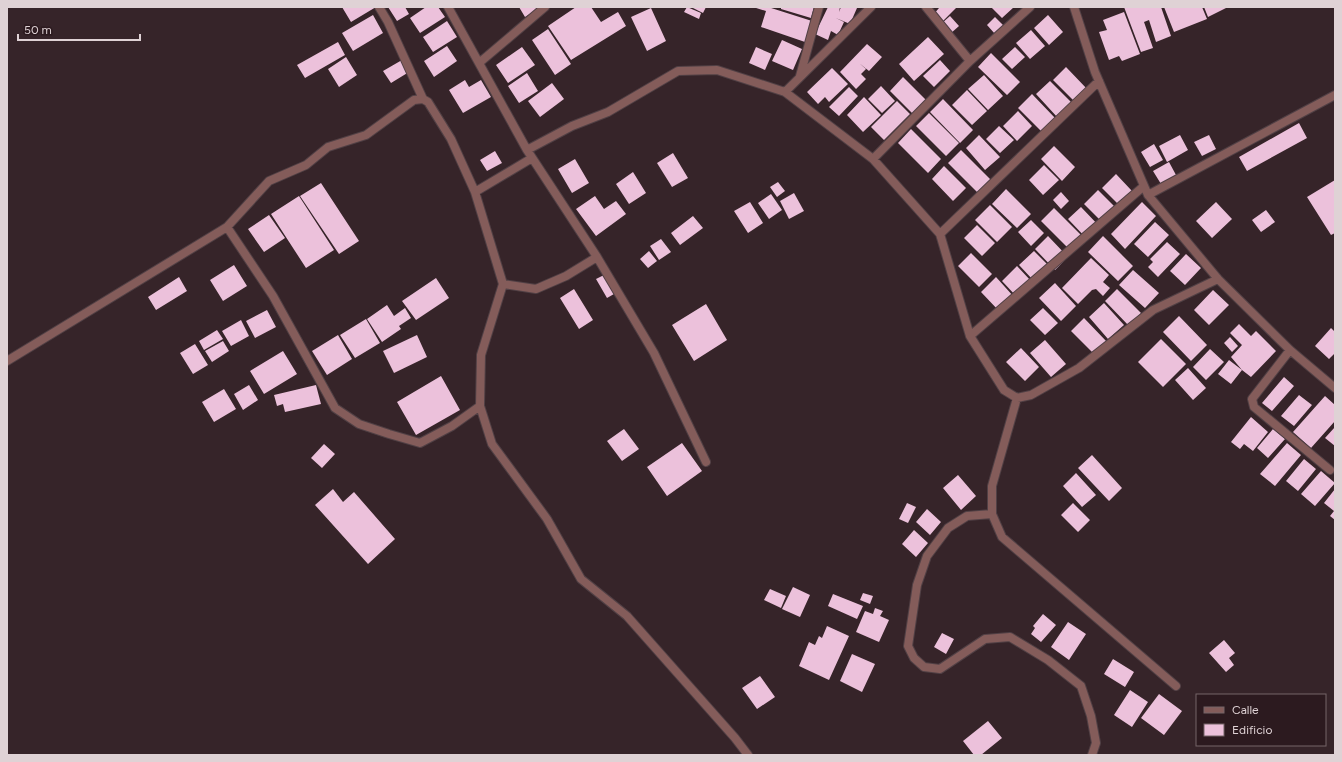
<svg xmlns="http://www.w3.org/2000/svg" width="1342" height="762" font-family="Figtree,sans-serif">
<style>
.building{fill:#ecc1db}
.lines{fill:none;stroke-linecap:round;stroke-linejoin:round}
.street-casing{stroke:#514045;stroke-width:10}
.street{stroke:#845c5a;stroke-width:8}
</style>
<rect width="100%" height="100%" fill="#362429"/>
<path class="building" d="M342,7H376L351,22Z
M388,7H405L409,14L397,21Z
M426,7H438L445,17L420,33L410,18Z
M519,7H541L525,17Z
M576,7H591L601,22L618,12L626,26L571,60L548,26Z
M687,7L701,13L699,19L684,12Z
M691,7H706L703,13Z
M753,7H768L812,21L805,42L761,27L766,11Z
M781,7H814L811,18L781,9Z
M828,7H840L839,12L841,7L857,8L850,24L836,18L844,22L838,35L831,31L828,40L815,34Z
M938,7H957L941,23L933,15L939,8Z
M991,7H1014L1002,18Z
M1124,7H1161L1171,36L1156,42L1149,20L1144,22L1153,48L1141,52Z
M1164,7H1202L1207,19L1174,32Z
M1204,7H1228L1208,17Z
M651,8L666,41L647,51L631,17Z
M1124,12L1140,54L1122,61L1119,56L1109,60L1099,32L1107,30L1103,20Z
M373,15L383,33L353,51L342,33Z
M1048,15L1063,32L1049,45L1034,28Z
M950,16L959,26L950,34L941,24Z
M995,17L1004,26L995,34L987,25Z
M447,21L457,37L433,52L423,37Z
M548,29L571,64L555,75L532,40Z
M1031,30L1045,46L1030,59L1016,43Z
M928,37L944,54L914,81L899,64Z
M782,40L802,49L793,70L772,61Z
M338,42L345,55L305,78L297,65Z
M867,44L882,57L869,71L859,63L866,69L861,74L866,79L856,89L840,72Z
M447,46L457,61L434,77L424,61Z
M522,47L535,65L508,83L496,65Z
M756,47L772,54L765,70L749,63Z
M1015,47L1025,57L1012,69L1002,59Z
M991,53L1020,82L1007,95L978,67Z
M346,57L357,75L339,87L328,69Z
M402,60L409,72L391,83L383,71Z
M940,60L950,71L934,87L923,76Z
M1066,67L1088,90L1075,102L1053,80Z
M832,68L848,84L829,102L825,97L818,104L807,92Z
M527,73L538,91L519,103L508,86Z
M984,75L1003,96L988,110L968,89Z
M903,77L929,103L916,117L890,91Z
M465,80L469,87L481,80L491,97L463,113L449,90Z
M1050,81L1073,104L1058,118L1036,94Z
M552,83L564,99L540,117L528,101Z
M881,86L895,101L882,113L868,99Z
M849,87L858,96L839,116L829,107Z
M967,90L987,111L972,125L952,105Z
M1032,94L1055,118L1042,132L1018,108Z
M864,97L881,115L863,132L847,115Z
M943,99L973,130L960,143L930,112Z
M897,101L910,114L884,140L871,127Z
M1018,111L1032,126L1017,141L1003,126Z
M929,113L959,143L946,156L916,126Z
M1299,123L1307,138L1247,171L1239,157Z
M999,126L1014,140L1000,153L986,139Z
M911,129L941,159L928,173L898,143Z
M979,135L1000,157L985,170L966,148Z
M1180,135L1188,150L1167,162L1159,146Z
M1209,135L1216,149L1202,156L1194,142Z
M1154,144L1163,160L1150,167L1141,152Z
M1054,146L1075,167L1062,181L1041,159Z
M961,150L991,180L978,193L948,163Z
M495,151L502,163L487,171L480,160Z
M673,153L688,178L672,187L657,163Z
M575,159L589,183L572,193L558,169Z
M1169,162L1176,175L1161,184L1153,171Z
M1044,165L1059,180L1043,195L1029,180Z
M944,166L966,188L953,201L932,179Z
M633,172L646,193L629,204L616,184Z
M1116,174L1132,191L1119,205L1102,188Z
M1335,180V233L1331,235L1307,197Z
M778,182L785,191L777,197L770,187Z
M321,183L359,241L339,254L300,196Z
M1006,189L1031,214L1017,228L992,204Z
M1098,190L1116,208L1102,222L1084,204Z
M1061,192L1069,201L1061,209L1053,200Z
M794,193L804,211L789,219L780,201Z
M771,194L782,210L769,219L758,203Z
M299,196L334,250L306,268L271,214Z
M595,196L604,209L616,201L626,214L596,236L576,209Z
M750,202L763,223L748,233L734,211Z
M1142,202L1156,216L1125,249L1111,234Z
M1216,202L1232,219L1212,238L1196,221Z
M990,205L1012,227L997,242L975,220Z
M1081,207L1101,228L1088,240L1068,219Z
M1054,208L1084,238L1071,251L1041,221Z
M1266,210L1275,222L1261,232L1252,220Z
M269,215L285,238L264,252L248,229Z
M693,216L703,228L680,245L671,233Z
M1031,220L1044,233L1031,246L1018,232Z
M1155,222L1169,235L1148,257L1134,244Z
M977,225L995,243L982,256L964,238Z
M1048,236L1068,257L1055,270L1035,249Z
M1103,236L1133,266L1118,281L1088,252Z
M661,239L671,252L659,260L650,246Z
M1167,242L1180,254L1158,277L1148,267L1153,262L1150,259Z
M649,251L657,261L648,268L640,259Z
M1034,251L1049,266L1033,280L1019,265Z
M971,253L992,274L979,287L958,266Z
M1186,254L1201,268L1185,285L1170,271Z
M1091,258L1109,275L1103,282L1110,288L1103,296L1096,289L1092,290L1078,304L1062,288Z
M234,265L247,286L223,301L210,280Z
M1017,266L1031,281L1016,296L1002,281Z
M1133,270L1159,293L1145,308L1119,285Z
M604,275L614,294L607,298L596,279Z
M179,277L187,291L156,310L148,297Z
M996,277L1014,297L999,311L981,292Z
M436,278L449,298L416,320L402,301Z
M1055,283L1076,306L1061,321L1039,298Z
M574,289L593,320L579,329L560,298Z
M1117,289L1141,313L1129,326L1105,301Z
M1213,290L1229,305L1209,325L1194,310Z
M1104,303L1124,325L1108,339L1089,317Z
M706,304L727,340L694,361L672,325Z
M387,305L394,316L405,308L411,318L399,326L401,329L382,342L367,319Z
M1043,308L1058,323L1045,335L1030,320Z
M267,310L276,327L255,338L246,321Z
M1179,316L1207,345L1191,361L1163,332Z
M1084,318L1107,342L1095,355L1071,331Z
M366,319L380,343L355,358L340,335Z
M241,320L249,336L231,346L222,331Z
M1239,324L1251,336L1256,331L1276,351L1251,377L1242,370L1231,357L1242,345L1230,333Z
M1331,328L1335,332V353L1329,359L1315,346Z
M217,330L223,339L204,350L199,341Z
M338,335L352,359L327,375L312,351Z
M417,335L427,357L394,373L383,351Z
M1230,337L1238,346L1232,352L1224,343Z
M1161,339L1186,364L1163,387L1138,362Z
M1045,340L1066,364L1051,377L1030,353Z
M223,341L229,351L212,362L205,351Z
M195,344L208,365L193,374L180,353Z
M1021,348L1039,367L1025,381L1006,362Z
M1210,349L1224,362L1206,380L1193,367Z
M283,351L297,374L264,394L250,371Z
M1229,360L1242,370L1231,384L1218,374Z
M1188,368L1206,388L1193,400L1175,380Z
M441,376L460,410L416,435L397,402Z
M1284,377L1294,386L1272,411L1262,403Z
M249,385L258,400L243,410L234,394Z
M316,385L321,404L285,412L283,404L277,406L274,395Z
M224,389L236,409L214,422L202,402Z
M1299,395L1312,405L1294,426L1281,416Z
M1325,396L1335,405V421L1311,448L1293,432Z
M1251,417L1268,432L1253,451L1244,444L1240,449L1231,442Z
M1335,427V446L1325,438Z
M624,429L639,449L622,461L607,441Z
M1273,429L1285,439L1268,458L1257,448Z
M682,443L702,471L667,496L647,467Z
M1287,443L1301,455L1275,486L1260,474Z
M324,444L335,454L322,468L311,458Z
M1092,455L1122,488L1109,501L1078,468Z
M1304,459L1316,469L1298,491L1286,481Z
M1321,471L1335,483L1315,506L1301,494Z
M1076,473L1096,495L1082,507L1063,486Z
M958,475L976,496L961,510L943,488Z
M333,489L343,502L354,492L395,539L368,564L315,505Z
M1335,489V520L1330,516L1334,511L1324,503Z
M907,503L916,507L908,523L899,519Z
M1073,503L1090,520L1078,532L1061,515Z
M927,509L941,522L930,535L916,522Z
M914,530L928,543L916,557L902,544Z
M793,587L810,595L800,617L782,609Z
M770,589L786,596L781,608L764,600Z
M863,593L873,596L870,604L860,600Z
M833,594L863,606L857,619L828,606Z
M875,608L883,611L880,616L889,620L879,642L856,632L865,611L873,614Z
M1043,614L1056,625L1041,642L1031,634L1035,628L1033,626Z
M1068,622L1086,634L1069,660L1051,647Z
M827,626L849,636L829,680L799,666L809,642L815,645L819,636L822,638Z
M942,633L954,639L946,654L934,647Z
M1224,640L1235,653L1229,658L1234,665L1226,672L1209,653Z
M852,654L875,664L862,692L840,681Z
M1113,659L1134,672L1125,687L1104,674Z
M760,676L775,697L757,709L742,688Z
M1130,690L1148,702L1132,727L1114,715Z
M1159,694L1182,711L1164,735L1141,718Z
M988,721L1002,738L981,755H974L963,741Z"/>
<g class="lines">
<g class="street-casing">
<path id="street" d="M379,7L388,22L423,99
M448,7L527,150L597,257L654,353L706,462
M926,7L970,61
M1074,7L1095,72L1148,195L1218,279L1290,350L1335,388
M479,63L545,7
M800,76L819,7
M785,92L871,7
M527,150L572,126L608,112L678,71L717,70L785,92L873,159L940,234L970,336L1004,390L1017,398L1031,395L1079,368L1153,310L1218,279
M873,159L970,61L1030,7
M475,192L503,284L481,355L480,406L492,444L547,519L581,579L627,616L735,738L748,755
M1148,195L1335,95
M227,227L273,296L335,408L359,424L389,434L420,443L452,426L480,406
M940,234L1099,81
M503,284L536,289L566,276L597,257
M970,336L1144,186
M1290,350L1252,399L1254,407L1330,470
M7,361L227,227L269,181L306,165L328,147L366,135L414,100L423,99L428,102L451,139L475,192L532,158
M1017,398L992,486V514L1002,537L1176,686
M992,514L967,516L948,528L927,556L917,585L908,646L914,658L924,667L940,669L985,639L1010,637L1048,660L1081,686L1091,716L1096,743L1092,755"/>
</g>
<use href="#street" class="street"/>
</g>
<rect width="1342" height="762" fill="none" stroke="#dfd2d5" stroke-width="16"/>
<rect x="1196" y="694" width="130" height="52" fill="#2c1a1f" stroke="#746468"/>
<rect x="1204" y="707" width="20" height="6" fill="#845c5a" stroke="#746468"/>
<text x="1232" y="714" font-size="12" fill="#dfd2d5">Calle</text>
<rect x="1204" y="724" width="20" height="12" fill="#ecc1db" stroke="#746468"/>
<text x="1232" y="734" font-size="12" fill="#dfd2d5">Edificio</text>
<path d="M18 34v6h122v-6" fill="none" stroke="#dfd2d5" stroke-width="2"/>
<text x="24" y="34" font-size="12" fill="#dfd2d5" stroke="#2c1a1f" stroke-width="3" paint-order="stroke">50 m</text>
</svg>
